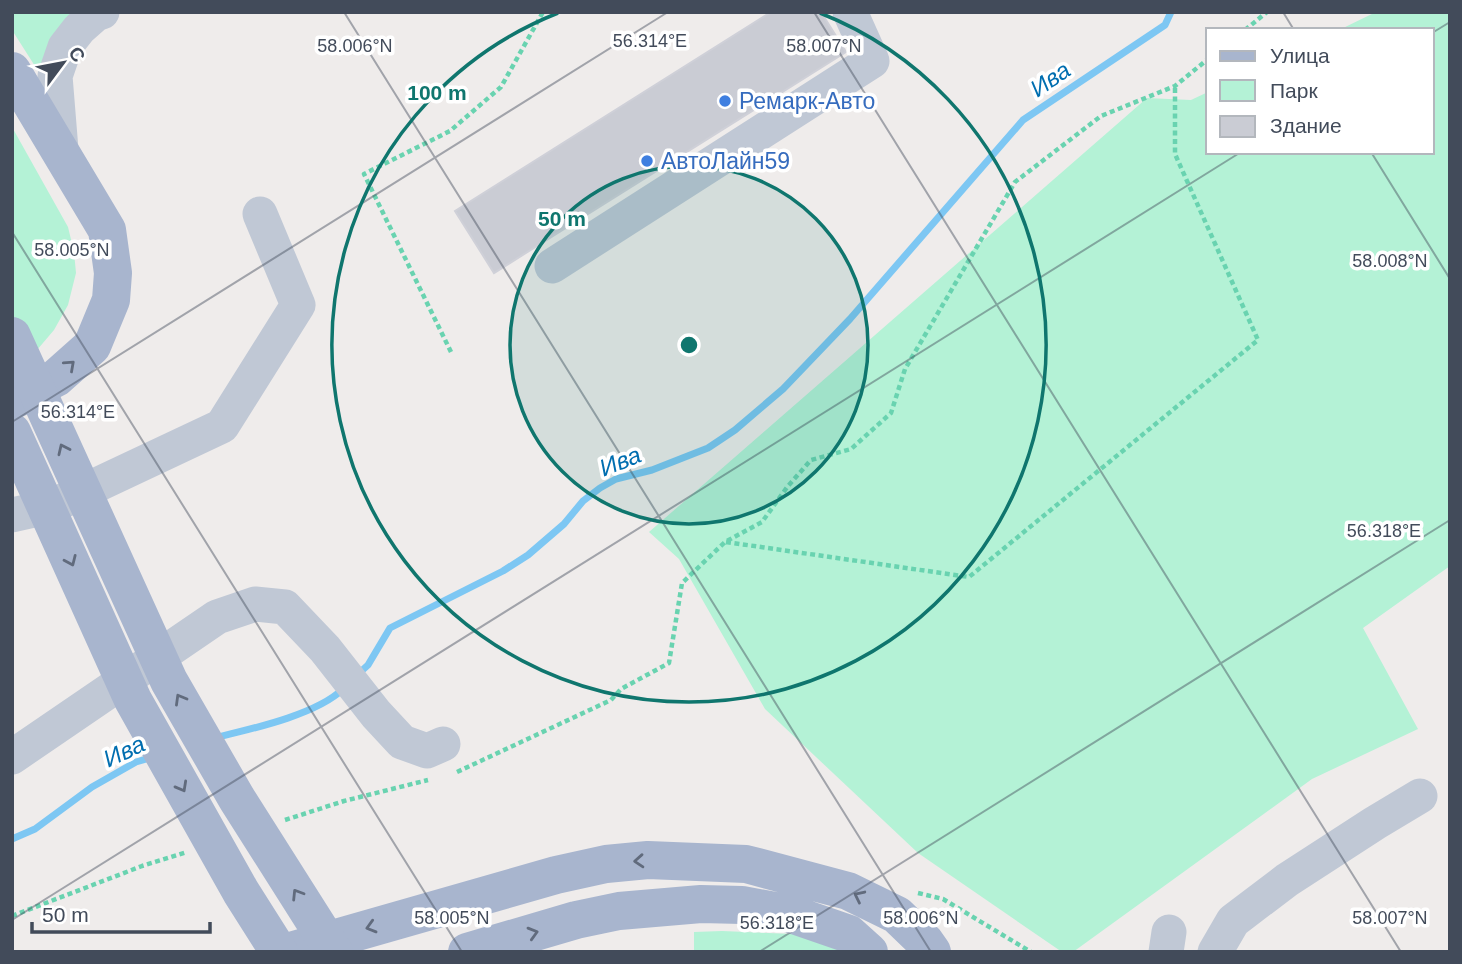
<svg xmlns="http://www.w3.org/2000/svg" width="1462" height="964" font-family="Arial,sans-serif">
<style>
.green{fill:#b4f2d6}
.lines{fill:none;stroke-linecap:round;stroke-linejoin:round}
.stream{stroke:#7dc7f3;stroke-width:7}
.building{fill:#caccd4;stroke:#cfd0d8;stroke-width:2}
.path{stroke:#69d3b0;stroke-width:4.5;stroke-dasharray:5 3.5;stroke-linecap:butt}
.minor{stroke:#c0c8d5;stroke-width:35}
.major{stroke:#a8b5ce;stroke-width:38}
.major-bridge{stroke:#a8b5ce;stroke-width:38}
.oneway{stroke:#616b7d}
.ticks{fill:none;stroke:#424b5a;stroke-width:2;stroke-opacity:0.45}
.ring{fill:none;stroke:#0f766e;stroke-width:3.5}
.shop-dot{fill:#3f7fe0;stroke:#fff;stroke-width:2.5}
.labels{text-anchor:middle;dominant-baseline:central;stroke-width:7;stroke-linejoin:round;paint-order:stroke}
.shop-label{font-size:23px;fill:#366cbe;stroke:#fff;text-anchor:start}
.water-label{font-size:24px;font-style:italic;fill:#006eb0;stroke:#fff}
.ticks-label{font-size:18px;text-anchor:middle;fill:#424b5a;stroke:#fff;stroke-width:7;stroke-linejoin:round;paint-order:stroke}
.centre{fill:#0f766e;stroke:#fff;stroke-width:3.5}
.ring-label{font-size:21px;text-anchor:middle;font-weight:bold;fill:#0f766e;stroke:#fff;stroke-width:7;stroke-linejoin:round;paint-order:stroke}
</style>
<rect width="100%" height="100%" fill="#efeceb"/>
<path class="green" d="M12,12H82L40,74L12,30Z
M1376,12H1450V566L1363,628L1418,729L1312,779L1073,952H1062L918,853L765,709L679,559L649,532L1147,98L1191,100L1208,92V152H1432V30H1339Z
M12,127L68,227L74,252L76,273L68,305L54,330L37,350L12,361Z
M722,931L793,934L846,952H694V932Z"/>
<g class="lines">
<path class="stream" d="M356,676L368,665L390,628L503,571L528,555L564,524L583,501L600,488L616,479L652,470L708,448L735,430L783,389L850,319L1023,120L1165,25L1171,12
M214,738C251,729 316,715 343,689
M12,839L35,829L92,787L136,762L153,757"/>
</g>
<path class="building" d="M771,12H821L846,52L494,273L455,211Z"/>
<g class="lines">
<path class="path" d="M1245,30L1267,12
M451,352L364,174L450,131L501,87L543,12
M726,542L969,577L1258,340L1175,154V86
M457,772L611,700L621,689L669,663L682,583L725,542L762,522L788,486L811,460L851,449L891,413L905,369L1015,182L1101,116L1175,86L1208,59
M285,820L344,801L428,780
M918,893L943,899L1031,952
M12,916L142,866L187,852"/>
<path class="minor" d="M61,150L55,76L65,47L79,29L96,14L102,12
M552,266L872,61L850,12
M12,515L52,506L222,426L298,305L260,214
M12,757L217,617L255,604L285,607L325,649L376,714L402,742L427,751L443,744
M1166,952L1169,932
M1215,952L1233,921L1287,880L1375,823L1420,796"/>
<path class="major" d="M12,71L107,230L113,273L111,300L92,346L56,378L12,401
M287,952L556,875L606,864L648,860L746,864L848,891L897,915L925,942L932,952
M467,952L576,920L619,911L701,904L742,905L791,914L849,934L869,952"/>
<path class="major-bridge" d="M12,336L169,681L237,799L334,952
M12,432L133,700L241,892L279,952"/>
</g>
<defs><path id="oneway-chevron" d="M-2-3.5L2.5 0L-2 3.5" fill="none" stroke-width="1.6" stroke-linecap="round" stroke-linejoin="round" transform="scale(1.75)"/></defs>
<g class="oneway">
<use href="#oneway-chevron" transform="translate(70 365) rotate(-42)"/>
<use href="#oneway-chevron" transform="translate(63 449) rotate(-115)"/>
<use href="#oneway-chevron" transform="translate(71 561) rotate(66)"/>
<use href="#oneway-chevron" transform="translate(180 699) rotate(-120)"/>
<use href="#oneway-chevron" transform="translate(182 787) rotate(61)"/>
<use href="#oneway-chevron" transform="translate(639 861) rotate(176)"/>
<use href="#oneway-chevron" transform="translate(297 894) rotate(-122)"/>
<use href="#oneway-chevron" transform="translate(859 896) rotate(-154)"/>
<use href="#oneway-chevron" transform="translate(371 927) rotate(164)"/>
<use href="#oneway-chevron" transform="translate(533 933) rotate(-16)"/>
</g>
<path class="ticks" d="M344,12L931,952M814,12L1401,952M1283,12L1294,30M1432,33L1450,22M1371,152L1450,279M12,232L462,952M12,422L668,12M12,920L1241,152M759,952L1450,520"/>
<circle cx="689" cy="345" r="179" fill="#0f766e" fill-opacity=".12"/>
<g class="ring">
<circle cx="689" cy="345" r="179"/>
<path d="M820 13A357 357 0 1 1 558 13"/>
</g>
<g class="shop-dot">
<circle cx="725" cy="101" r="7"/>
<circle cx="647" cy="161" r="7"/>
</g>
<g class="labels">
<g class="shop-label">
<text x="739" y="101">Ремарк-Авто</text>
<text x="661" y="161">АвтоЛайн59</text>
</g>
<g class="water-label">
<text transform="translate(1050 79) rotate(-34)">Ива</text>
<text transform="translate(620 461) rotate(-22)">Ива</text>
<text transform="translate(124 751) rotate(-25)">Ива</text>
</g>
</g>
<g class="ticks-label">
<text x="650" y="47">56.314°E</text>
<text x="355" y="52">58.006°N</text>
<text x="824" y="52">58.007°N</text>
<text x="72" y="256">58.005°N</text>
<text x="1390" y="267">58.008°N</text>
<text x="78" y="418">56.314°E</text>
<text x="1384" y="537">56.318°E</text>
<text x="452" y="924">58.005°N</text>
<text x="921" y="924">58.006°N</text>
<text x="1390" y="924">58.007°N</text>
<text x="777" y="929">56.318°E</text>
</g>
<circle cx="689" cy="345" r="10" class="centre"/>
<g class="ring-label">
<text x="437" y="100">100 m</text>
<text x="562" y="226">50 m</text>
</g>
<rect width="1462" height="964" fill="none" stroke="#424b5a" stroke-width="28"/>
<rect x="1206" y="28" width="228" height="126" fill="#ffffff" stroke="#b3b7bd" stroke-width="2"/>
<rect x="1220" y="51" width="35" height="10" fill="#a8b5ce" stroke="#b3b7bd" stroke-width="2"/>
<text x="1270" y="63" font-size="21" fill="#424b5a">Улица</text>
<rect x="1220" y="80" width="35" height="21" fill="#b4f2d6" stroke="#b3b7bd" stroke-width="2"/>
<text x="1270" y="98" font-size="21" fill="#424b5a">Парк</text>
<rect x="1220" y="116" width="35" height="21" fill="#caccd4" stroke="#b3b7bd" stroke-width="2"/>
<text x="1270" y="133" font-size="21" fill="#424b5a">Здание</text>
<g transform="translate(63 63) rotate(58)" stroke="#ffffff" stroke-width="5" paint-order="stroke">
<path d="M0-5L12 26L0 18L-12 26Z" fill="#424b5a"/>
<text y="-10" font-size="19" font-weight="bold" text-anchor="middle" fill="#424b5a">С</text>
</g>
<path d="M32 922v10h178v-10" fill="none" stroke="#424b5a" stroke-width="3.5"/>
<text x="42" y="922" font-size="21" fill="#424b5a" stroke="#ffffff" stroke-width="5" paint-order="stroke">50 m</text>
</svg>
